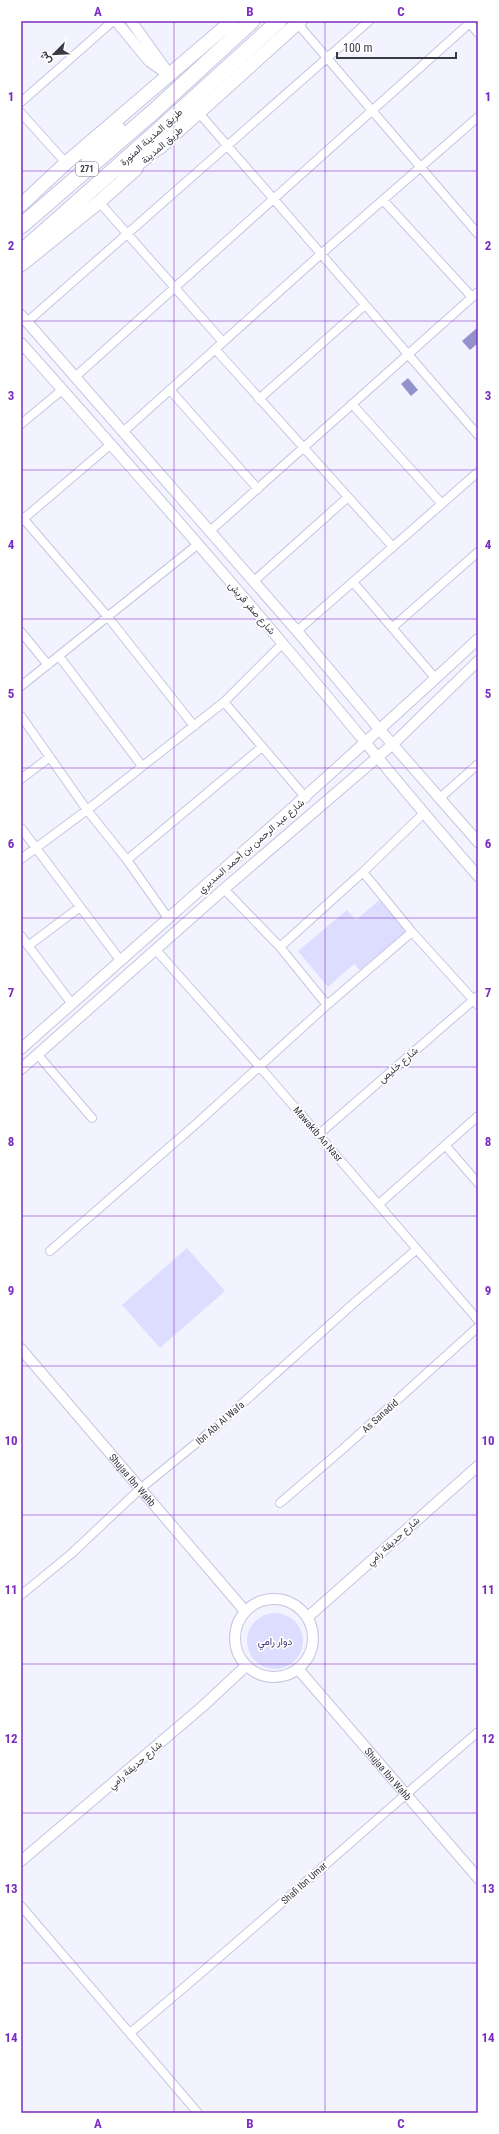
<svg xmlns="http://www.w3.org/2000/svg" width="499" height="2134" font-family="'Roboto Condensed',Vazirmatn,sans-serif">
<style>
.green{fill:#ddf}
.water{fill:#9492cc}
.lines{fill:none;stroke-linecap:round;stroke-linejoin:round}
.minor-casing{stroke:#c5c5e1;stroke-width:10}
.tertiary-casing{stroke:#c5c5e1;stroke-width:12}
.primary-casing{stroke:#c5c5e1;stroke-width:15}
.motorway-casing{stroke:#c5c5e1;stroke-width:17}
.minor{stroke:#fff;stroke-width:8}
.tertiary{stroke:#fff;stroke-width:10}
.primary{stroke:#fff;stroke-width:13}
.motorway{stroke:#fff;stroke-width:15}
.grid{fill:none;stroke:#7b2cbf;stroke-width:1;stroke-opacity:0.55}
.labels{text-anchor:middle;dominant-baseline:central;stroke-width:3.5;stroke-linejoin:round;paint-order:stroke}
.shield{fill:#fff;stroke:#75757d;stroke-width:1}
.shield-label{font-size:9px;font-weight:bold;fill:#3a3a45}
.street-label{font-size:10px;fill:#3a3a45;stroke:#fff}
.park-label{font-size:10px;fill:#3d3379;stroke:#fff}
.neatline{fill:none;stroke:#7b2cbf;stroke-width:1.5}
.grid-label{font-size:13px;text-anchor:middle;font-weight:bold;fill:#7b2cbf}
</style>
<rect width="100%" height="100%" fill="#f3f3ff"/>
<path class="green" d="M379,900L406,931L360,970L354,964L328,987L298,951L347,910L356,920Z
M187,1248L225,1291L160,1348L122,1305Z
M247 1641a28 28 0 1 1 56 0a28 28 0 1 1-56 0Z"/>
<path class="water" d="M478,327V343L470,350L462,341Z
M408,378L418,390L411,396L401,384Z"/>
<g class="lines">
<g class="minor-casing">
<path id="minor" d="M468,21L478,33
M297,23L478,234
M21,102L113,21
M21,113L66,163
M199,113L478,435
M383,200L472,297
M99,202L223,342
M27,322L369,21
M215,349L393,547
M75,377L472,21
M170,390L258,489
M259,399L365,305
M352,404L442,504
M21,424L62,390
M123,432L321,254L478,117
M21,516L108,617L194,726
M21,521L110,445
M210,531L478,292
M254,581L348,497
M353,582L436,679
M393,627L478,552
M297,631L478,472
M21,632L48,665
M59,656L142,766
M21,686L197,545
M224,702L306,798
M21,716L87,810L127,860L168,918
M21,779L50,757
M440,798L478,764
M21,828L120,960
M21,859L87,810L224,702L283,643
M127,860L262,747
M363,872L412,932L478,1005
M224,889L280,947L327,1005
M21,936L72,1004
M28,946L80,907
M280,947L363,872L423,814
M156,950L260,1067L478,1320
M38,1055L92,1118
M318,1135L478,996
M445,1145L478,1183
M379,1204L478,1116
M50,1251L196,1124L327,1005L412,932
M280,1503L344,1448L478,1327
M21,1595L71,1554L140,1489L215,1428L354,1303L417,1249
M21,1906L198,2113
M130,2033C248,1935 361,1832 478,1732"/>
</g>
<g class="tertiary-casing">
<g id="tertiary">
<path d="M116,21L149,61L170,76"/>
<path d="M131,21L167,71"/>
<path d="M21,315L297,631L380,730L478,842"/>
<path d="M21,343C109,442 198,542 283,644C349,721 411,800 478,876"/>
<path d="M21,1049C173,913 328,779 478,639"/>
<path d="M21,1069L224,889L393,744L478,661"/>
<path id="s1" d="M21,1349L245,1611"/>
<circle cx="274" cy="1638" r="39"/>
<path d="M308,1617L478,1466"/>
<path id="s2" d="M299,1670L478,1878"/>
<path d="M21,1861L202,1707L246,1666"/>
</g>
</g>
<g class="primary-casing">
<path id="primary" d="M159,148L300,21
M88,160L119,129
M21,205L66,163L232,21
M21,265L99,202L136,169"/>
</g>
<g class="motorway-casing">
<path id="motorway" d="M124,173L167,140
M21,226L153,112L252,21
M21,252L161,128L279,21"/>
</g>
<use href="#minor" class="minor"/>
<use href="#tertiary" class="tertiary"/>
<use href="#primary" class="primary"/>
<use href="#motorway" class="motorway"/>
</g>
<path class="grid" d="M174,21V2113M325,21V2113M21,171H478M21,321H478M21,470H478M21,619H478M21,768H478M21,918H478M21,1067H478M21,1216H478M21,1366H478M21,1515H478M21,1664H478M21,1813H478M21,1963H478"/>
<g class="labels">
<rect class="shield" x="76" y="162" width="22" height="14" rx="3"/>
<g class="shield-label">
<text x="87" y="169">271</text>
</g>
<g class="street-label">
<text transform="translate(151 137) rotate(-42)">طريق المدينة المنورة</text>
<text transform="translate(162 145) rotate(-41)">طريق المدينة</text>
<text transform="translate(252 608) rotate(49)">شارع صقر قريش</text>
<text transform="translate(251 846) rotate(-41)">شارع عبد الرحمن بن أحمد السديري</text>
<text transform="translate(398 1065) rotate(-41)">شارع خليص</text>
<text transform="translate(318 1134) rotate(49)">Mawakib An Nasr</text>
<text transform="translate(380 1416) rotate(-42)">As Sanadid</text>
<text transform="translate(220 1423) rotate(-41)">Ibn Abi Al Wafa</text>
<text stroke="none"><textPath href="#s1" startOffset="172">Shujaa Ibn Wahb</textPath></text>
<text transform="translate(393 1541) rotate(-42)">شارع حديقة رامي</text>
<text transform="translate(135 1765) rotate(-41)">شارع حديقة رامي</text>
<text stroke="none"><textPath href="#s2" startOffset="137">Shujaa Ibn Wahb</textPath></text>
<text transform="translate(304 1883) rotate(-42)">Shafi Ibn Umar</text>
</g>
<g class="park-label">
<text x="275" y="1641">دوار رامي</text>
</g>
</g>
<rect width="499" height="2134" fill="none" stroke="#ffffff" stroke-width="44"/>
<g transform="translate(54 54) rotate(246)" stroke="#ffffff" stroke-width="3" paint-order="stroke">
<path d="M0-3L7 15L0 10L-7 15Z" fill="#3a3a45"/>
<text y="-6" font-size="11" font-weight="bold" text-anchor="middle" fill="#3a3a45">ش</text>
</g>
<path d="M337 52v6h119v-6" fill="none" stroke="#3a3a45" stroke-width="2"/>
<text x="343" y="52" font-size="12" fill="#3a3a45" stroke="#ffffff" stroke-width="3" paint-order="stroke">100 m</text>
<rect x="22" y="22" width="455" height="2090" class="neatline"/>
<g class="grid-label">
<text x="98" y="16">A</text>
<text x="250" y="16">B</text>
<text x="401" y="16">C</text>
<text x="11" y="101">1</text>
<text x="488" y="101">1</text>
<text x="11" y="250">2</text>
<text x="488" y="250">2</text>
<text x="11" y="400">3</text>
<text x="488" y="400">3</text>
<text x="11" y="549">4</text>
<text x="488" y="549">4</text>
<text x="11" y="698">5</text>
<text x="488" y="698">5</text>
<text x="11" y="848">6</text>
<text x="488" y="848">6</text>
<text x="11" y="997">7</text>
<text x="488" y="997">7</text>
<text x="11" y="1146">8</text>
<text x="488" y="1146">8</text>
<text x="11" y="1295">9</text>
<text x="488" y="1295">9</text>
<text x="11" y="1445">10</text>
<text x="488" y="1445">10</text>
<text x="11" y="1594">11</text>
<text x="488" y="1594">11</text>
<text x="11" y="1743">12</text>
<text x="488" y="1743">12</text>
<text x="11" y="1893">13</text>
<text x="488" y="1893">13</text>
<text x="11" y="2042">14</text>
<text x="488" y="2042">14</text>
<text x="98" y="2128">A</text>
<text x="250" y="2128">B</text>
<text x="401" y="2128">C</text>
</g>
</svg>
